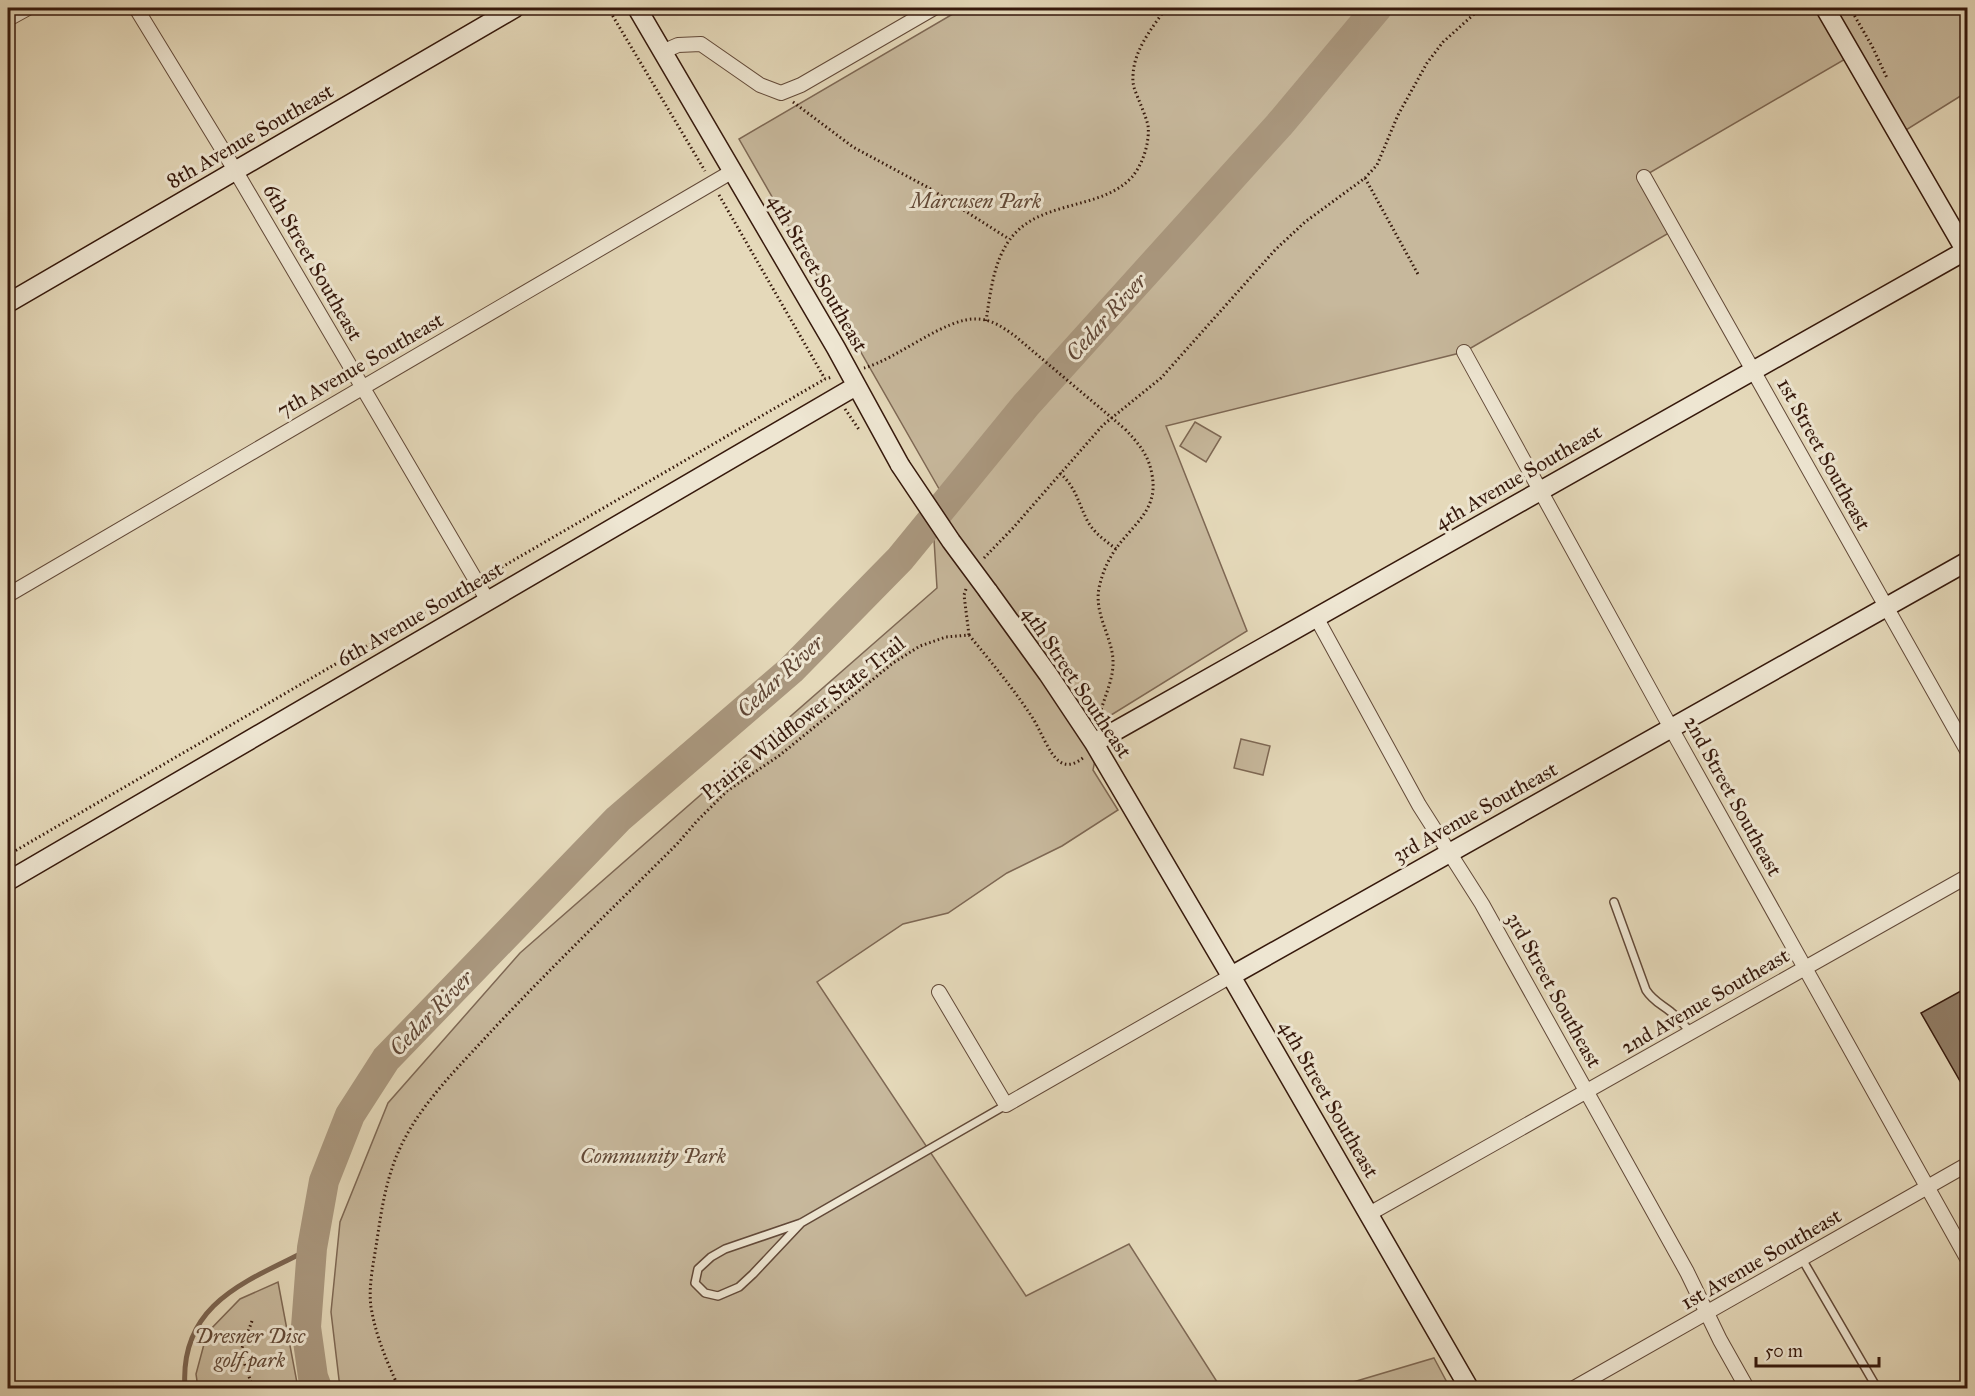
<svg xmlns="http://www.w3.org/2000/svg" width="1975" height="1396" font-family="'IM FELL Great Primer',serif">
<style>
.green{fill:#c7b89c;stroke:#7e6854;stroke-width:1.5}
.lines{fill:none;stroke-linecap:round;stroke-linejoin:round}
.stream{stroke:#7c6551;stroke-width:5}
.river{stroke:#aa987f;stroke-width:30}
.building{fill:#917d66;stroke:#36190c;stroke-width:1.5}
.lane-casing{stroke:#624938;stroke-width:10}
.street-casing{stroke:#624938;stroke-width:16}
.secondary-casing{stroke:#36190c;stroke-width:21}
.path{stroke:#36190c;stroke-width:3;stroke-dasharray:1.5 3;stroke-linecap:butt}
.lane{stroke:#eee6d2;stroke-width:7}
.street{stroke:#eee6d2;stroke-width:14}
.secondary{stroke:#eee6d2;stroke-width:18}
.secondary-bridge-casing{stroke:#36190c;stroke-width:21;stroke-linecap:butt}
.path-bridge{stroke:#36190c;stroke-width:3;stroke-dasharray:1.5 3;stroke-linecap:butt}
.secondary-bridge{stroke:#eee6d2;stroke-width:18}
.labels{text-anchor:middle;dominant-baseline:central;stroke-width:6;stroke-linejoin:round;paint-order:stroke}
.street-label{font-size:21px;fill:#36190c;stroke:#eee6d2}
.park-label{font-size:21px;font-style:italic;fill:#624937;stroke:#eee6d2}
.water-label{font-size:22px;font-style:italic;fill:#5f4534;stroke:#eee6d2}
</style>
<rect width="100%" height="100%" fill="#e5d9ba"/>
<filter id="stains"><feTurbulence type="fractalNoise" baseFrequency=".00333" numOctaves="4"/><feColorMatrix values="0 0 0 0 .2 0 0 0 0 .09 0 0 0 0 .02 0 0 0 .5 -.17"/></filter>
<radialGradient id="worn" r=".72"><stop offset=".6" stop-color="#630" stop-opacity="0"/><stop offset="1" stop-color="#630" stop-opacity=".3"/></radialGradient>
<path class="green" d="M963,8H1967V92L1898,135L1852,55L1644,176L1674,230L1464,352L1166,426L1247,631L1103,720L1093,770L1118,810L1062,846L1007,873L948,913L903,924L817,982L1026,1296L1129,1244L1221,1388H340L331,1312L340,1222L388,1103L520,953L937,588L933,523L950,508L739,139Z
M1195,422L1221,437L1206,462L1180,446Z
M1241,739L1270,746L1263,775L1234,768Z
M278,1282L298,1388H198L196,1374L207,1333L240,1299Z
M1434,1358L1450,1388H1333Z"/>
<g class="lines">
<path class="stream" d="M185,1388C179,1302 248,1281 312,1248"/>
<path class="river" d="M317,1388L313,1377L306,1327L312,1248L324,1181L350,1115L386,1059L618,819L791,670L900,559L1026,405L1279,125L1377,8"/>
</g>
<path class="building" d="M1968,987V1095L1921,1013Z"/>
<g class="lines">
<g class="lane-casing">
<path id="lane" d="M1614,902L1646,990C1653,1001 1661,1004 1671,1012C1679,1018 1685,1026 1691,1033
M801,1223L753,1274L739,1287L718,1296L705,1293L695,1283L698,1269L711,1257L725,1249L801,1223L1006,1105
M1802,1259L1877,1388"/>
</g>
<g class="street-casing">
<path id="street" d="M136,8L235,170L488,601
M8,19L28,8
M662,52L678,45L701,44L760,85L781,93L801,85L934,8
M1644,177L1968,752
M1464,352L1671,728L1968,1260
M8,595L733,171
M1316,617L1419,805L1482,904L1687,1272L1720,1340L1747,1388
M939,992L1006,1105L1231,976
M1369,1214L1968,876
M1574,1388L1968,1164"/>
</g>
<g class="secondary-casing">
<path id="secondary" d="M637,8L836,348L900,465
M1825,8L1968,255
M8,303L515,8
M988,591L1048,674L1094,743L1231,976L1469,1388
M1094,743L1965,251
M8,881L856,386
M1231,976L1968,561"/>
</g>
<path class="path" d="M608,8L705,171
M1850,8L1872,46L1887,78
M793,102L853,147L929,188L1009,239
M1365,178L1419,276
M719,195L825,379
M986,321C992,283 995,241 1032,220C1048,211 1067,207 1084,202C1102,197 1119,191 1132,177C1143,164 1150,142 1148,125C1146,118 1143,110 1140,103C1137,95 1132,86 1133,77C1133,51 1152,28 1166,8
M864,368C897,359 946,317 977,319C991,319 1004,328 1015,336
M845,409L860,431
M1060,473C1077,489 1078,503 1088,522C1095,534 1106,541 1116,549
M984,558L1013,528L1103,425L1161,378L1275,250L1305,222L1365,178L1377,165L1398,115L1427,63L1443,42L1481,8
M490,574L825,379L832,377
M966,589L964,595L969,635
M969,635C991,662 1013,688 1032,717C1040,729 1049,754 1059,761C1067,768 1077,763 1084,757
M1099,718C1103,699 1114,680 1113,660C1112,637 1094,614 1099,588C1102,574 1107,562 1115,550C1132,525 1159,510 1152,475C1149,455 1138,443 1125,429
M8,855L466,588
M252,1321L242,1348L245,1365L253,1388
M399,1388C387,1362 376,1337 371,1307C368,1286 374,1261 377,1240C381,1213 385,1186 395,1160C413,1112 452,1074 486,1037C548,970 613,908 677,844L697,821L727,791L780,755L893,663L920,646L946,637L969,635"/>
<use href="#lane" class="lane"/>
<use href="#street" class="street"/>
<use href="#secondary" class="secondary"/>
<g class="secondary-bridge-casing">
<path id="secondary-bridge" d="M900,465L951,541L988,591"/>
</g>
<path class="path-bridge" d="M1015,336L1125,429"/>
<use href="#secondary-bridge" class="secondary-bridge"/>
</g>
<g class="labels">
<g class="street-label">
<text transform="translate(250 136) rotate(-30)">8th Avenue Southeast</text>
<text transform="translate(313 262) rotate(60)">6th Street Southeast</text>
<text transform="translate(818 273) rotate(60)">4th Street Southeast</text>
<text transform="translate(360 365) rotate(-30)">7th Avenue Southeast</text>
<text transform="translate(1824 454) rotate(61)">1st Street Southeast</text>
<text transform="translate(1518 477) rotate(-30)">4th Avenue Southeast</text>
<text transform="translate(420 614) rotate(-30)">6th Avenue Southeast</text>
<text transform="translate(1077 682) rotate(56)">4th Street Southeast</text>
<text transform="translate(803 718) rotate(-38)">Prairie Wildflower State Trail</text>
<text transform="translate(1733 796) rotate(61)">2nd Street Southeast</text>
<text transform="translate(1475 812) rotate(-29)">3rd Avenue Southeast</text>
<text transform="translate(1554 990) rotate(61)">3rd Street Southeast</text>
<text transform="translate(1705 1001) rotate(-30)">2nd Avenue Southeast</text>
<text transform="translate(1329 1099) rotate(60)">4th Street Southeast</text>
<text transform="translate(1761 1259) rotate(-30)">1st Avenue Southeast</text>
</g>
<g class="park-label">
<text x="976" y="201">Marcusen Park</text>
<text x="653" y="1156">Community Park</text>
<text x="250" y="1336">Dresner Disc<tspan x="250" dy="24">golf park</tspan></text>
</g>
<g class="water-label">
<text transform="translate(1106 317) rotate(-48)">Cedar River</text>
<text transform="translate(780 676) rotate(-43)">Cedar River</text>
<text transform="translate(431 1013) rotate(-46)">Cedar River</text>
</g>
</g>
<rect width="1975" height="1396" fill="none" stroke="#e5d9ba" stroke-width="30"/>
<rect x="9" y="9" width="1957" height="1378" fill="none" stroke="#36190c" stroke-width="3"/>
<rect x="15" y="15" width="1945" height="1366" fill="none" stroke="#36190c" stroke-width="1.5"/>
<path d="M1756 1357v9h123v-9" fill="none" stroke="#36190c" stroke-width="3"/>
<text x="1765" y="1357" font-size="18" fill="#36190c" stroke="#eee6d2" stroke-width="4.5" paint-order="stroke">50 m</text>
<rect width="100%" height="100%" filter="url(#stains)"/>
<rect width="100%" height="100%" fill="url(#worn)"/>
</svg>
